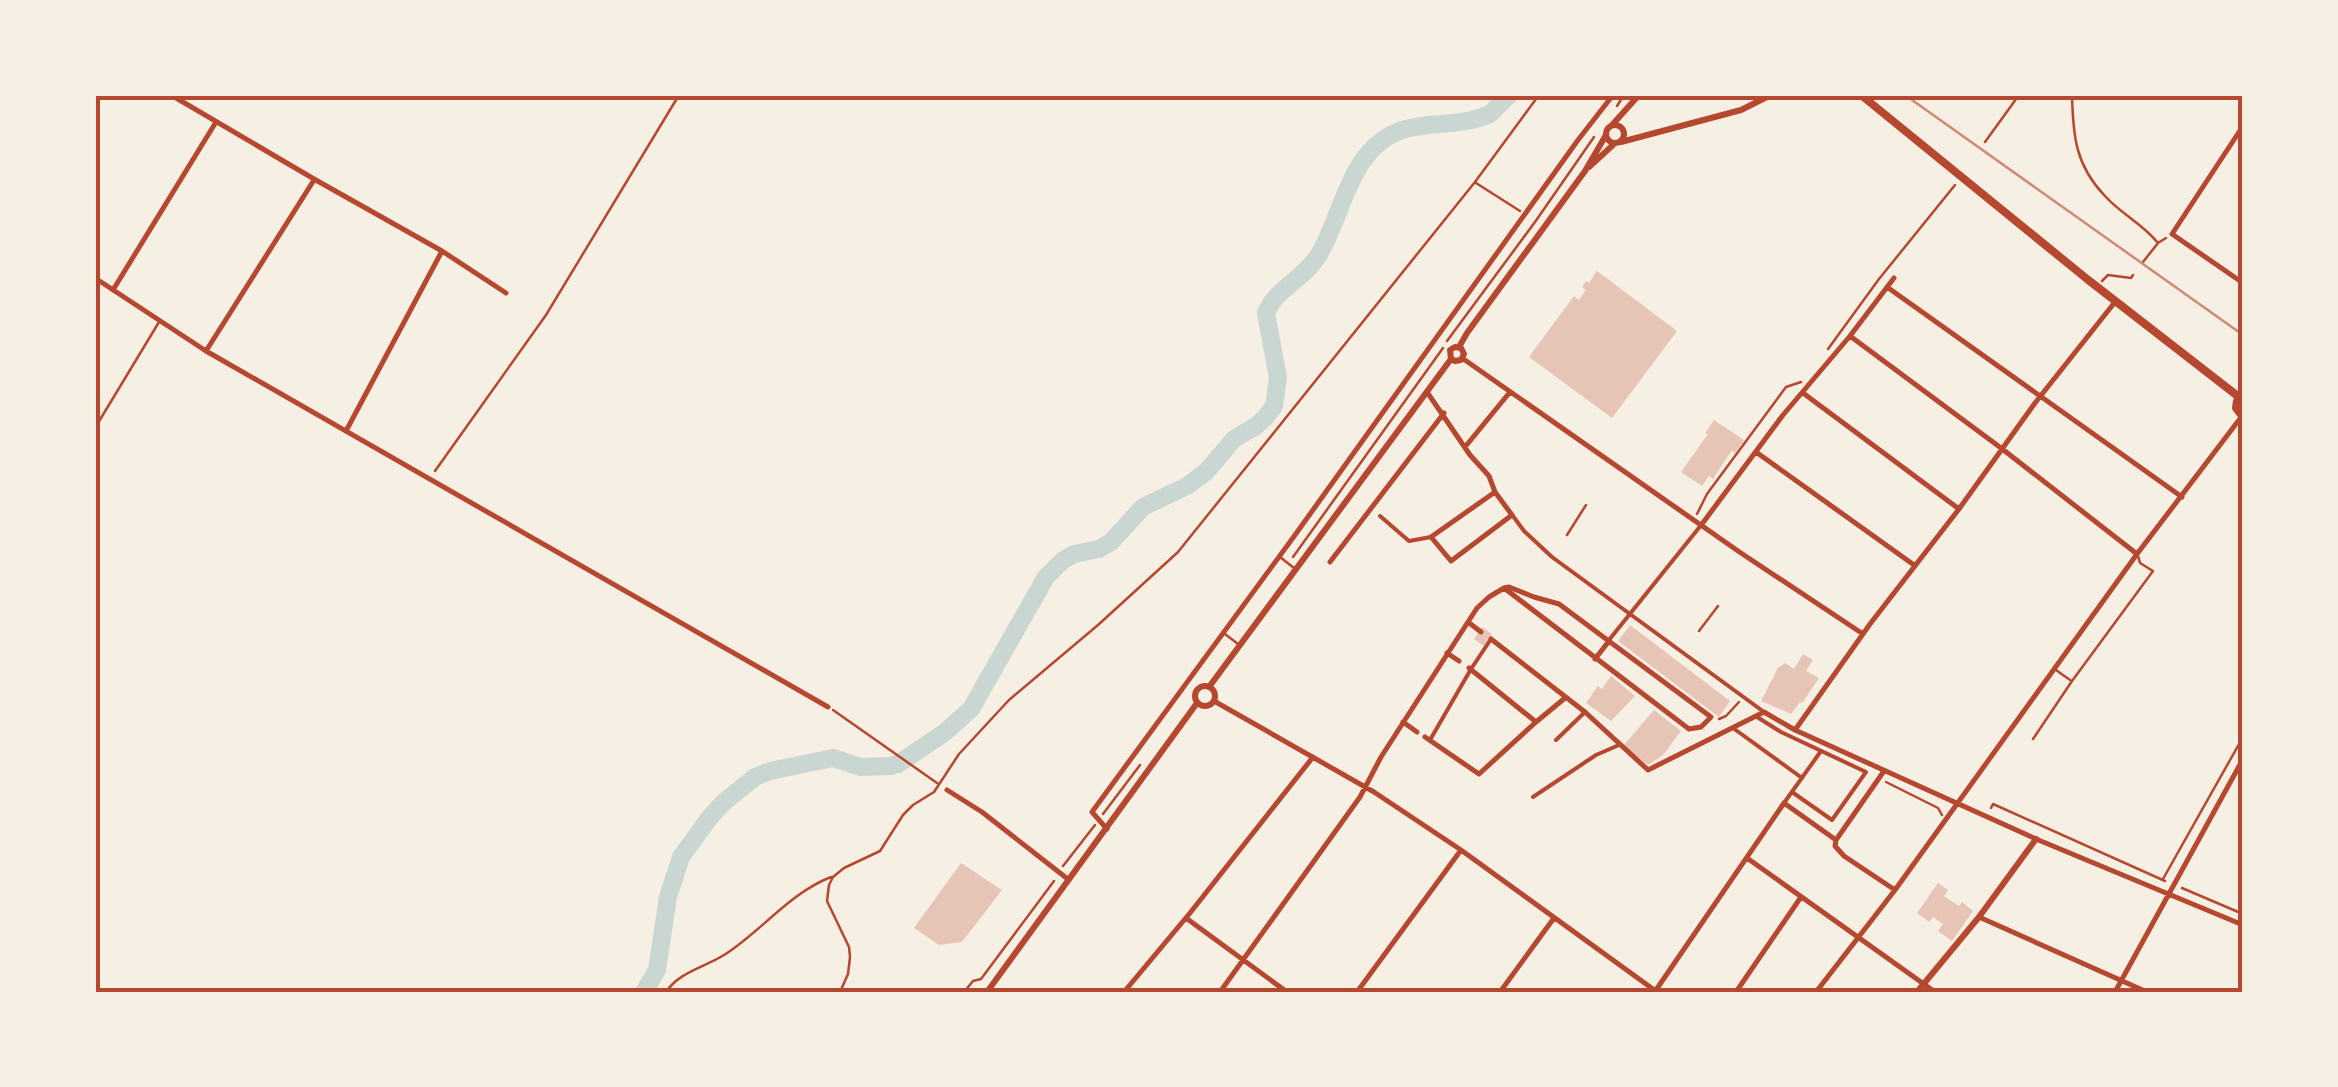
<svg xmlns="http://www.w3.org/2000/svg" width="2338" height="1087" font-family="'DM Sans',sans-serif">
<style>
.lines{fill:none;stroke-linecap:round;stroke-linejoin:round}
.river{stroke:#c9d6d2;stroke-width:18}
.building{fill:#e6c5b7}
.path{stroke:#b5482f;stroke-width:2.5}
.service{stroke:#b5482f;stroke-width:2.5}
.pedestrian{stroke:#b5482f;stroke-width:4}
.minor{stroke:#b5482f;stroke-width:5}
.tertiary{stroke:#b5482f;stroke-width:6}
.secondary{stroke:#b5482f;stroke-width:8}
.primary{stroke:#b5482f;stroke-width:9}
.rail{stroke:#cf8b77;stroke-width:2.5}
.neatline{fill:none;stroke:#b5482f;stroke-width:4}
</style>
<rect width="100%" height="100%" fill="#f6efe4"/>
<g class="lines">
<path class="river" d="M644,992L657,970L668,897L681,857L710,817L724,802L755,777L770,771L833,758L861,767L890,766L898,764L944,733L971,709L1046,577L1062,561L1074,554L1099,549L1111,542L1143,507L1187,486L1206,472L1234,439L1256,426L1265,418L1274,406L1278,378L1266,313C1276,288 1304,279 1318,256C1344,214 1348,149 1402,130C1427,122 1455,126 1479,118L1490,114L1509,95"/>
</g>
<path class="building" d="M1597,271L1677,331L1612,418L1529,357L1574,296L1579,300L1586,290L1582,287L1586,281L1589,283Z
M1714,420L1744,440L1735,453L1732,450L1713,479L1709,476L1702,486L1681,472L1708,434L1705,433Z
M1630,625L1730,701L1719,717L1618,641Z
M1482,627L1492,634L1484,646L1474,639Z
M1803,654L1813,660L1806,671L1819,678L1802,703L1800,702L1791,714L1761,701L1778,668L1785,663L1794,669Z
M1611,676L1635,696L1611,721L1586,703L1598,686L1602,689Z
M1654,710L1681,731L1663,755L1648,765L1623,746Z
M961,863L1002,890L962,942L939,945L914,928Z
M1938,883L1948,890L1944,896L1959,906L1962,902L1973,911L1952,941L1938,931L1943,924L1933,917L1929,922L1917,913Z"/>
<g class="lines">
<path class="path" d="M2072,95C2073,135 2075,165 2105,196C2121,214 2143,224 2158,243
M1617,106L1624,95
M1985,142L2019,95
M1476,183L1520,211
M2143,262L2158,243L2166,238
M2102,281L2108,275L2131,278L2133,275
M1447,341L1535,222L1594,137
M1828,349L1879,279L1955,185
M435,471L546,315L679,95
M1697,514L1707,494L1786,387L1801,382
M1567,535L1586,505
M1293,557L1443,348
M1699,631L1718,606
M833,710L937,783
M1719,719L1726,716L1739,702
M1886,782L1938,808L1942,815
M1991,808L1993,804L2165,881
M1103,814L1140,765
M1063,866L1095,825
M2163,879L2243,737
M2182,888L2243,914
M666,992C679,972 705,967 724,955C762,931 788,894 831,877
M840,992L848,974L850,957L849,947L827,901L829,885L833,877L844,868L880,851L903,815L913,805L934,792L959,754L1009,700L1098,625L1178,552L1475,182L1539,95
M964,992L973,981L981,979L1054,881"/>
<path class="service" d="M95,428L159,322
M1280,557L1294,568
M1225,634L1238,644
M2056,670L2070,680
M2033,739L2072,681L2153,571L2140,563L2138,556"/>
<path class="pedestrian" d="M1380,516L1409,541L1431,537
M1513,516L1524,531L1552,557L1764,712
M1609,640L1702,524
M1757,717L1781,732L1866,772L1832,820L1792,792
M1733,728L1802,778
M1430,740L1471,669L1491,639
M1556,740L1585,712
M1533,797L1596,755L1619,745
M1784,803L1821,751"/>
<path class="minor" d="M171,95L314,179L442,251L506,293
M603,97L604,95
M2243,126L2172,234L2243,283
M95,278L206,351L828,707
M1887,287L2182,497
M113,290L216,122
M1850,336L2001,448L2137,554
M206,351L314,180
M1462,358L1738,551L1863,634
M1427,392L1470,455L1489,476L1495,492L1512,515L1451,561L1431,537L1495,492
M1803,393L1959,509
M346,431L442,251
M1465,447L1510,392
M1756,452L1914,565
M1702,524L1783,415L1850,336L1894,278
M1330,562L1444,413
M1509,587L1534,597L1559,604L1711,717L1701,727L1689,729L1504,588Z
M1468,622L1481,632
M1491,639L1585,712L1648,770L1764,712L1795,730L2036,839L2243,925
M1447,653L1459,661
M1595,659L1609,641
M1214,701L1374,792L1461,850L1657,992
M1403,722L1417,732
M1536,722L1565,698
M1795,730L1870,624L1959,509L2035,403L2115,302
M1425,737L1479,774L1536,722L1469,668
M1884,771L1836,840L1835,846L1844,856L1895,890
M947,790L982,812L1069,880
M1107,829L1092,812L1295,535L1578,140L1613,95
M1747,858L1935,992
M1979,917L2147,992
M1186,918L1287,992
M1656,990L1784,803L1836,840
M1124,992L1190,913L1313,757
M1220,992L1360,797L1381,757L1477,608L1489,597L1504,588
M1357,992L1461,850
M1500,992L1554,918
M1736,992L1801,897
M1816,992L1895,890L2137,554L2242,416
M2115,992L2243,759"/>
<path class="tertiary" d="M1606 134a9 9 0 1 1 18 0a9 9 0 1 1-18 0Z
M1612,125L1639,95
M1621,142L1741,110L1771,95
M1589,167L1613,145
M1459,347L1467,333L1585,171L1606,135
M1195 696a10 10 0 1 1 20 0a10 10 0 1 1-20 0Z
M1209,687L1451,359L1450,350L1455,347L1461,348L1464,354L1461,360L1455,361L1451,359
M987,992L1197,703
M1917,992L1979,917L2036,839"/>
<path class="secondary" d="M1861,95L2087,279L2239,397
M2241,396L2237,401L2236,408L2243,417"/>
<path class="primary" d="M95,99L97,95"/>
<path class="rail" d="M1905,95L2243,335"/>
</g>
<rect width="2338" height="1087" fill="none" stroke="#f6efe4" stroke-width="195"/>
<rect x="98" y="98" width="2142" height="892" class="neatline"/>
</svg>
